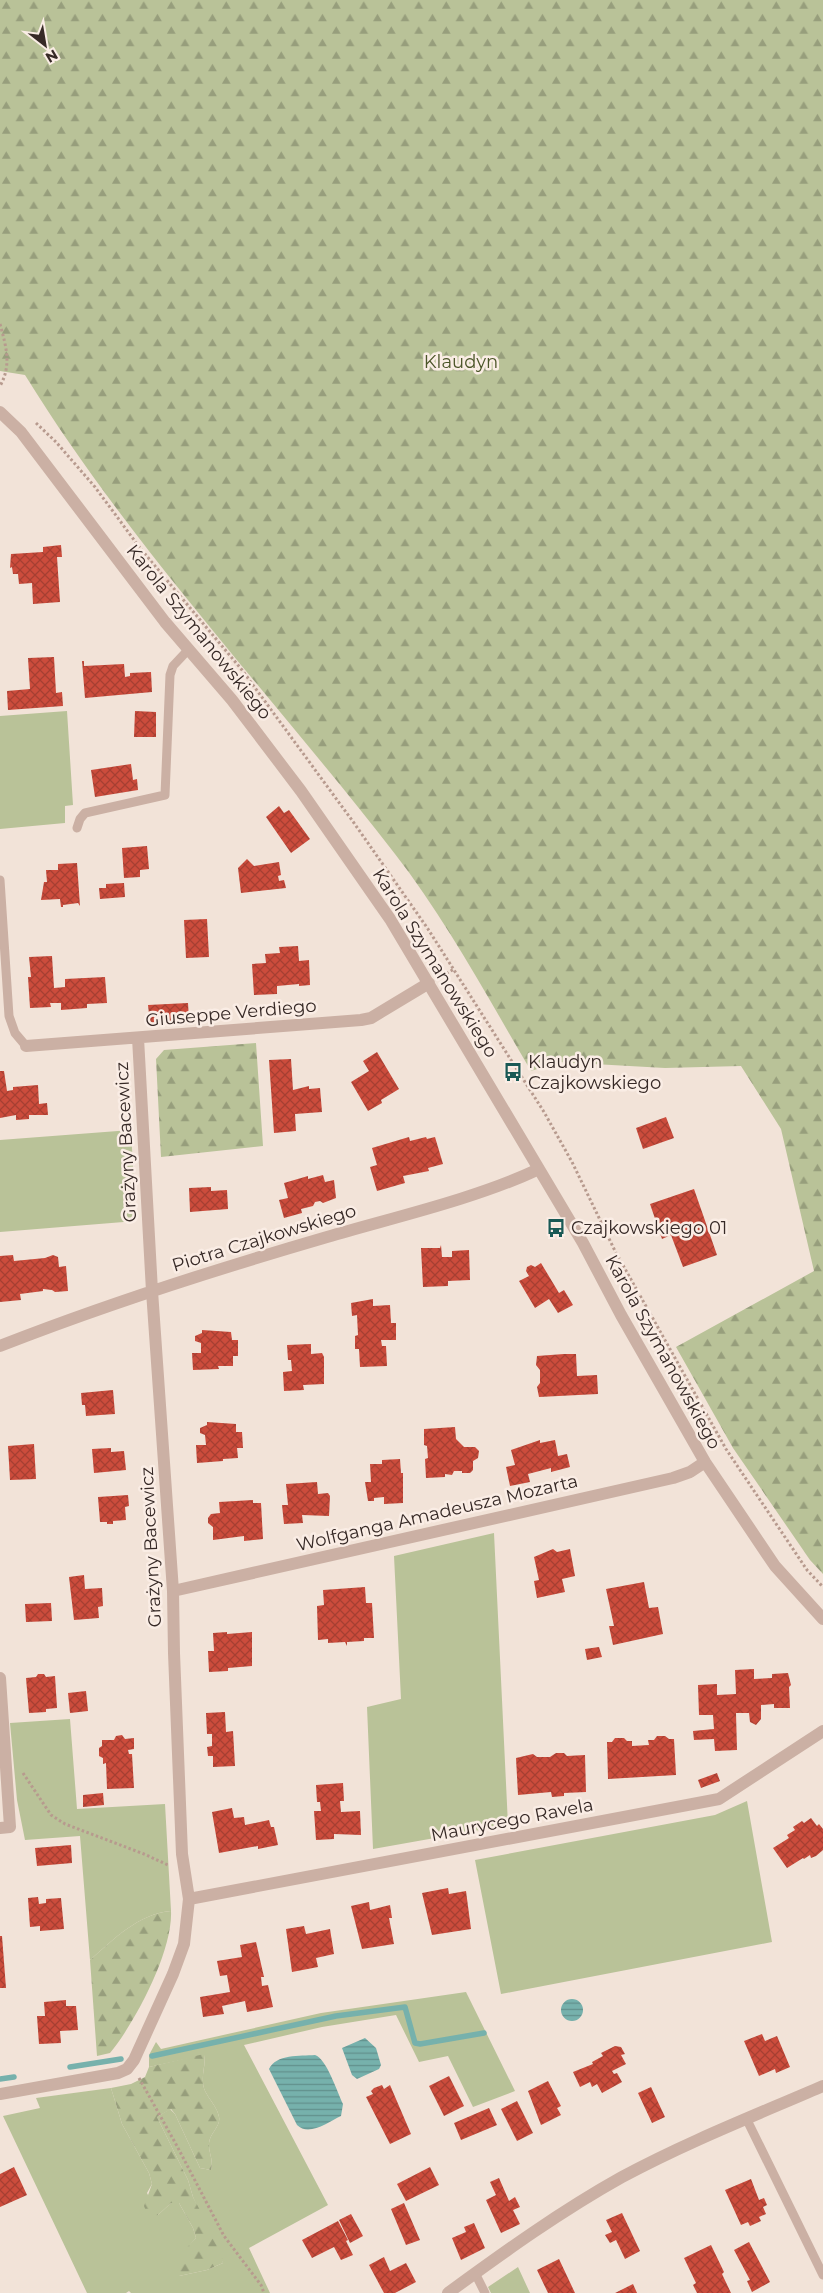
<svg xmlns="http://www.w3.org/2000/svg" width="823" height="2293" font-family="Montserrat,sans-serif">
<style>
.green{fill:#b9c298}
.forest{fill:url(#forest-firs)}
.water{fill:url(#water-rules)}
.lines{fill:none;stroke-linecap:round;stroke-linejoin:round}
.stream{stroke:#76b1ac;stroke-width:5.5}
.building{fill:url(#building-cross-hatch)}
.path{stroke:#b79a8e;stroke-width:3;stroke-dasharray:2.5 2.5;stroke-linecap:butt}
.lane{stroke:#cbb0a4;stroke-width:9}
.street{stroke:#cbb0a4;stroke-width:12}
.labels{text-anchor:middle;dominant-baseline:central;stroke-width:5;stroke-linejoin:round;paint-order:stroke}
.park-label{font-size:18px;fill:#4b5528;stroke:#faede5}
.street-label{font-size:18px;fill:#362926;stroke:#faede5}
.poi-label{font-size:18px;fill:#362926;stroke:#faede5;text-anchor:start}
</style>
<defs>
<pattern id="forest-firs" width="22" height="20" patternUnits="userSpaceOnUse" patternTransform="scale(1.25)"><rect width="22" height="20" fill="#b9c298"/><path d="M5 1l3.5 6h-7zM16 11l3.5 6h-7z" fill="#979e7c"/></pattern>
<pattern id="water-rules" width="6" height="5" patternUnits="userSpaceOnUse" patternTransform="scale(1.25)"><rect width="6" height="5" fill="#76b1ac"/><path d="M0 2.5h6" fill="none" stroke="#62908c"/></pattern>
<pattern id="building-cross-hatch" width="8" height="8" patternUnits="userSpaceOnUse" patternTransform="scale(1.25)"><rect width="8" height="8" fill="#cc4c3c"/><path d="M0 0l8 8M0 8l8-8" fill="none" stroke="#a63f32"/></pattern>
</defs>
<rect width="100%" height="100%" fill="#f2e3d8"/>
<path class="green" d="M67,711L73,805L65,806V823L0,829V716Z
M131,1130L136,1221L0,1232V1140Z
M494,1533L508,1825L373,1849L367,1707L401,1699L394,1556Z
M70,1719L77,1809L165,1804L171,1911C138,1914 114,1939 90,1960L80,1836L25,1840L17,1800L10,1723Z
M747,1801L772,1942L501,1994L475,1860L715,1815Z
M466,1992L515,2091L473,2107L448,2056L419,2062L396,2015L322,2027L244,2045L328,2205L249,2248L270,2293H131L129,2291L126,2293H87L3,2116L40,2108L36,2098L111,2088L122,2124L149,2173L152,2184L147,2193L158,2215L171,2203H179L193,2228L196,2238L188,2247L179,2276L207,2270L223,2263L193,2197L188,2180L157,2117L170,2109L175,2114L200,2168L211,2170C214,2160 208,2152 209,2143C210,2133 221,2126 219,2117C217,2104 203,2095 203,2082C202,2072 206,2065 204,2055L149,2067V2055L156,2042L161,2049L321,2013Z
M518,2267L530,2293H491L488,2287Z"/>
<path class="forest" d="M0,0H823V1574L810,1560L733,1448L676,1347L814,1271L781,1129L741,1066L665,1068L558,1062L531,1071C488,998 447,921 395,854C272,695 131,547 25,375L0,371Z
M256,1043L263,1146L161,1157L156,1059L164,1050Z
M171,1911C173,1951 135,2023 110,2053L97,2056L90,1960C114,1939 138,1914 171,1911Z
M204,2054C206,2064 202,2072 203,2082C203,2095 217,2104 219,2117C221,2126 210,2133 209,2143C208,2152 214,2160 211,2170L200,2168L175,2114L171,2109L157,2117L188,2180L193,2197L220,2248L223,2263L207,2270L179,2276L172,2266V2263L196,2238L193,2228L179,2203H171L158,2215L148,2216L144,2206L152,2184L149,2173L122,2124L111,2088L131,2084L145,2077L149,2067Z"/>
<path class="water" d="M561 2010a11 11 0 1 1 22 0a11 11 0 1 1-22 0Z
M365,2038L376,2048L381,2065L379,2069L357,2079L352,2075L342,2048Z
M315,2055C327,2059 337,2092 343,2104L341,2116C328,2122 309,2137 297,2125L269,2069C276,2054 300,2056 315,2055Z"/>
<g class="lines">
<path class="stream" d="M152,2056L336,2016L405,2007L415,2043L420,2044L484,2033
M70,2067L121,2059
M0,2079L14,2077"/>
</g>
<path class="building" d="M61,545L62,557H57L60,602L33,604L32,583L19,584L18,574H13L12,567L10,568L11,554L43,552V547Z
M54,657L56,693L62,692L63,706L8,710L7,691L30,689L28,658Z
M82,661H84V666L124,664L125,677L130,676V673L151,672L152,692L85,698Z
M135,711L156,712V737H134Z
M131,764L133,780L137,779L138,790L95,797L91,770Z
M279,806L284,813L289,810L310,839L291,853L266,817Z
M147,846L149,869L140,870V877L124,878L122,848Z
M247,859L254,866L279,862L281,875L278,876L279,881L284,880L286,888L241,893L238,868Z
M77,863L80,906L78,903L63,905V907H61L60,899L41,900L44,882H47L46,870H58V864Z
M124,883L125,897L100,899L99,888H106V884Z
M207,919L209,957L186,958L184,920Z
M298,946L299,961L309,960L310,985L299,986V984L277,986V994L254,995L252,964L266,963L265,954L280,953L279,947Z
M52,956L54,988L65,987V979L105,977L107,1003L87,1004V1008L61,1010V1003H50L51,1007L30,1008L28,977H31L29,957Z
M188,1003L189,1020L150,1023L148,1005Z
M377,1052L399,1089L381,1100L382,1103L368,1111L351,1082L369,1071L363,1061Z
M291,1059L293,1090L309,1086V1089L320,1088L322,1112L295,1114L296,1131L274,1133L269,1060Z
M0,1071H4L7,1091L13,1090V1087L38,1085L39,1104L47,1103L48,1115H29V1119L16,1120V1115L0,1118Z
M666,1117L674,1138L643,1149L636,1128Z
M409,1137L410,1141L426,1137L427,1139L435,1137L443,1164L428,1168L429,1171L403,1176L405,1183L377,1191L370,1167L377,1165L372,1148Z
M323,1175L325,1182L334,1180L336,1198L323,1203L320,1201L315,1202L313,1206L301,1209L302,1213L284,1218L279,1200L288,1198L284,1183L308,1176V1179Z
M211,1187V1191L227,1190L228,1209L190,1212L189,1188Z
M694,1189L717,1255L683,1267L671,1235L662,1239L650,1204Z
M441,1245L442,1257H452V1251L469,1250L470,1280L448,1281V1286L423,1287L421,1248H440Z
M13,1255L14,1261L45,1258L53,1255L58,1257L59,1267L66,1266L68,1291L55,1292L52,1290L43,1289V1291L20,1294L21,1300L0,1302V1256Z
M541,1263L559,1293L564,1290L573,1305L558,1313L549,1299L535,1308L519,1281L529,1276L526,1271L527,1267L531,1265L535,1267Z
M373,1299V1306L390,1305L391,1323H396V1340H381L382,1346H386L387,1366L360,1367L359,1349H355V1336L358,1335L357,1315L352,1316L351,1303Z
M202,1330L231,1332L232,1340H238V1356H233V1366H218L219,1369L193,1370L192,1353H201V1343L195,1341V1336L202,1333Z
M311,1344V1354L322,1353L324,1357V1384L303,1385L304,1390L284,1391L283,1372L292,1371L291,1360H288L287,1345Z
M564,1354H576L577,1376L597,1375L598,1394L539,1397L537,1387L540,1383V1370L536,1365L537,1356Z
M113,1390L115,1414L86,1416L85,1405H82L81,1393Z
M207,1422L236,1424V1432H242L243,1448H237L238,1458L223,1459V1461L197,1463L196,1445H206L205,1435L200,1433V1428L207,1425Z
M455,1427L456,1439L464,1447H475L479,1451L478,1458L473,1461V1470L470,1473H462V1471H454L452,1475L445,1474V1477L426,1478L425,1459L428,1458L427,1446L424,1445V1429Z
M540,1440V1443L555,1440L558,1456L567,1454L570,1467L551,1472V1468L528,1474L530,1482L510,1486L506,1467L515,1465L511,1450Z
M34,1444L36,1479L10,1480L8,1446Z
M111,1448V1452L124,1451L126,1470L94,1473L92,1449Z
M400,1459L401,1473H403V1503L384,1504V1497L374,1498V1501H368L365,1482H371L370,1464H382V1460Z
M317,1482L318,1494L328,1493L330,1496L329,1516L302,1515L303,1523L284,1524L282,1505H288L286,1484Z
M128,1495L129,1506L125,1507L126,1520L113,1521V1524H107V1522H100L98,1497Z
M253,1500V1503H261L263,1539L244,1541V1536L213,1540V1527L208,1523V1518L211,1514L220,1513L219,1502Z
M553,1549L557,1552L570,1549L575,1576L562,1579L565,1592L537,1598L534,1581L539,1580L534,1557Z
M84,1575L85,1589L102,1588L103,1606L98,1607L99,1618L74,1620L69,1577Z
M644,1582L649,1608L658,1607L663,1634L613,1645L609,1626H614L606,1589Z
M365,1587L366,1603H372L374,1638H364V1641L347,1642V1646L345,1642L328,1643V1639L318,1640L317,1606L324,1605L323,1590Z
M51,1603L52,1621L26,1622L25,1604Z
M227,1632V1634L252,1632V1666L228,1668V1671L209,1672L208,1651H214L213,1633Z
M599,1647L602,1657L587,1660L585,1649Z
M754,1669V1679L772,1678V1674L788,1673L791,1685L789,1687L790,1708H774V1704L761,1705V1719L756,1725L750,1722L749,1713H736L737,1750L715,1751L714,1739L694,1740L693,1731L714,1729L713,1715H699L698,1685L717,1684V1695L736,1694L735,1670Z
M38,1674H44L46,1677L55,1676L57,1708L46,1709V1712L29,1713L26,1678L36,1677Z
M86,1691L88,1711L70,1713L68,1693Z
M225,1712L226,1732L233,1731L235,1766L213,1767V1756H208L207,1747L212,1746V1734H207L206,1713Z
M122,1735L125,1739L134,1738V1749L128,1750L129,1754H132L134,1788L107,1789L106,1763L103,1764V1758L99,1756V1748L102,1746V1740H114L116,1736Z
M657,1736H665L669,1739H674L676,1775L608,1779L607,1742H612L615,1738H624L627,1741H632V1746L649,1745L648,1740H654Z
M556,1753H564L567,1756L585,1755L586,1792L564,1793V1796L552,1797L551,1792L518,1795L516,1758L533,1754L537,1757H550Z
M717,1773L720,1781L701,1788L698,1780Z
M343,1783L344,1801H340L341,1812L360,1811L361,1835L334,1834V1839L316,1840L314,1811H321L320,1802H317L316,1785Z
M103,1793L104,1805L83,1807V1795Z
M232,1808L234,1818L244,1817L245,1825L269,1820L271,1827H274L278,1845L258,1849V1846L219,1853L212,1812Z
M811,1818L817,1826L819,1824L823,1829V1850L816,1856L811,1858L810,1855L804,1859L803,1858L787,1868L773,1848L789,1838L787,1835L795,1830L793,1827L802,1821L804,1823Z
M71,1845L72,1863L37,1866L35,1848Z
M448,1888L449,1894L466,1891L471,1929L432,1935L422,1893Z
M38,1897L39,1904L46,1903V1899L61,1898L64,1929L40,1931V1926L30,1927L28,1898Z
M369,1902L370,1910L390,1905L392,1918H389L394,1944L362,1949L351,1906Z
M304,1926L306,1934L330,1929L334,1954L316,1958L318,1967L292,1972L286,1929Z
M0,1936H2L6,1988H0Z
M256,1942L264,1977H261L262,1986L268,1985L273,2007L247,2012L245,2001L222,2006L224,2014L203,2017L200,1997L230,1992L227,1975L220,1976L217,1961L242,1957L240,1945Z
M66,2000V2006H76L78,2030L60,2031L61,2043L39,2044L37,2016H45L44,2002Z
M762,2034L765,2041L777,2036L790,2067L776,2073L775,2069L759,2076L744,2041Z
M615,2046L621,2047L625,2054L621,2055L626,2064L612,2071L614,2074L617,2073L622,2082L602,2093L597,2084L592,2087L590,2082L580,2087L573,2072L593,2064L592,2062L603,2056L601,2053Z
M449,2076L464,2106L444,2116L429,2086Z
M548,2081L561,2106L557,2108L561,2115L541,2125L528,2091Z
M382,2085L384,2089L390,2085L411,2134L390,2144L366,2097L373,2094L371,2091L374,2088Z
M651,2087L665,2117L652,2123L638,2093Z
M517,2101L533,2133L517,2141L501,2109Z
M489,2108L497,2125L461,2140L454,2123Z
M14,2167L27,2195L0,2207V2174Z
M430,2167L439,2185L406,2201L397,2184Z
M499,2178L509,2201L515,2197L520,2207L513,2210L520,2224L501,2233L486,2200L496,2195L490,2182Z
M751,2179L759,2200L764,2198L767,2205L763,2207L766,2214L759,2217L761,2221L750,2226L748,2222L741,2225L725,2190Z
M404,2203L420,2240L406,2245L391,2209Z
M622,2213L640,2251L625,2259L616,2240L610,2243L605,2235L612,2232L606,2220Z
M351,2214L363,2236L350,2243L339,2220Z
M338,2221L348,2240L346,2241L353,2255L341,2260L334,2247L312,2258L302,2240Z
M474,2223L485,2248L461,2260L452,2238L466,2232L464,2227Z
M749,2242L770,2282L752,2292L747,2281L750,2280L734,2250Z
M711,2245L724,2272L722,2274L731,2293H697L693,2285L696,2283L684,2258Z
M384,2257L390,2271L406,2263L416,2282L395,2293H384L369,2265Z
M559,2259L575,2293H548L537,2270Z
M633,2284L637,2293H615Z"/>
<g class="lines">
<path class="path" d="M0,324C6,346 12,365 0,386
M36,423L56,442L95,487L140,548L242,670L354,823L428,929L544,1112L572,1162L615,1251L726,1449L807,1570L823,1587
M442,976L454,969
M23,1773L51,1815L65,1824L144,1854L168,1865
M139,2078L177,2146L224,2236L261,2285L264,2293"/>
<path class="lane" d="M77,828L80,819L85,813L165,795L170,675L173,666L188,650
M0,880L9,1016L15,1033L26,1046
M747,2120L823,2275
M475,2273L485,2293"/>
<path class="street" d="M0,412L21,432L165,622L232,700L301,791L390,919L583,1243L621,1315L705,1462L775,1566L823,1619
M26,1046L361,1020L371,1018L429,983
M0,1346C107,1304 217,1269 327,1237C395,1217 475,1199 539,1169
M173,1591L673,1478L690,1472L705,1462
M0,1678L10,1827L0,1828
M189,1899L719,1799L823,1731
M0,2094L118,2073L127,2069L134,2060L173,1974L184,1944L189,1899L182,1854L174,1653L173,1591L152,1291L138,1038
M448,2293C504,2252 561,2211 622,2177C687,2142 756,2115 823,2086"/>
</g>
<defs>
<g id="bus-bare" transform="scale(1.5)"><path d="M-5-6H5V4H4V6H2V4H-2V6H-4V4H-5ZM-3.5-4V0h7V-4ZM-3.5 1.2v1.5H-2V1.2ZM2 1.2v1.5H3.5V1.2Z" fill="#195955" stroke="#faede5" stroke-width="2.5" paint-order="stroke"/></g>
</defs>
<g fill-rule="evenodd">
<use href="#bus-bare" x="513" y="1072"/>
<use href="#bus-bare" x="556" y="1228"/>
</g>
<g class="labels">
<g class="park-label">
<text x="461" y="362">Klaudyn</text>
</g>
<g class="street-label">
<text transform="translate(199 632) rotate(51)">Karola Szymanowskiego</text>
<text transform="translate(435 963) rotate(58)">Karola Szymanowskiego</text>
<text transform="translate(231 1013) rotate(-5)">Giuseppe Verdiego</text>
<text transform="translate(126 1142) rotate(-93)">Grażyny Bacewicz</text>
<text transform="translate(264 1238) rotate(-17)">Piotra Czajkowskiego</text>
<text transform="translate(663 1352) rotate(61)">Karola Szymanowskiego</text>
<text transform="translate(437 1513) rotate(-13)">Wolfganga Amadeusza Mozarta</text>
<text transform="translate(151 1547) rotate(-93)">Grażyny Bacewicz</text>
<text transform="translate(512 1820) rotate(-11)">Maurycego Ravela</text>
</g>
<g class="poi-label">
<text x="528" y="1062">Klaudyn<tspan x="528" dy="21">Czajkowskiego</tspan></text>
<text x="571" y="1228">Czajkowskiego 01</text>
</g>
</g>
<g transform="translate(45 45) rotate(149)" stroke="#faede5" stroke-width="4" paint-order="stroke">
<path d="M0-4L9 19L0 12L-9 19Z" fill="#362926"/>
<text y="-8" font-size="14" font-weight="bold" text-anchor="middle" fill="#362926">N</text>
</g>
</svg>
